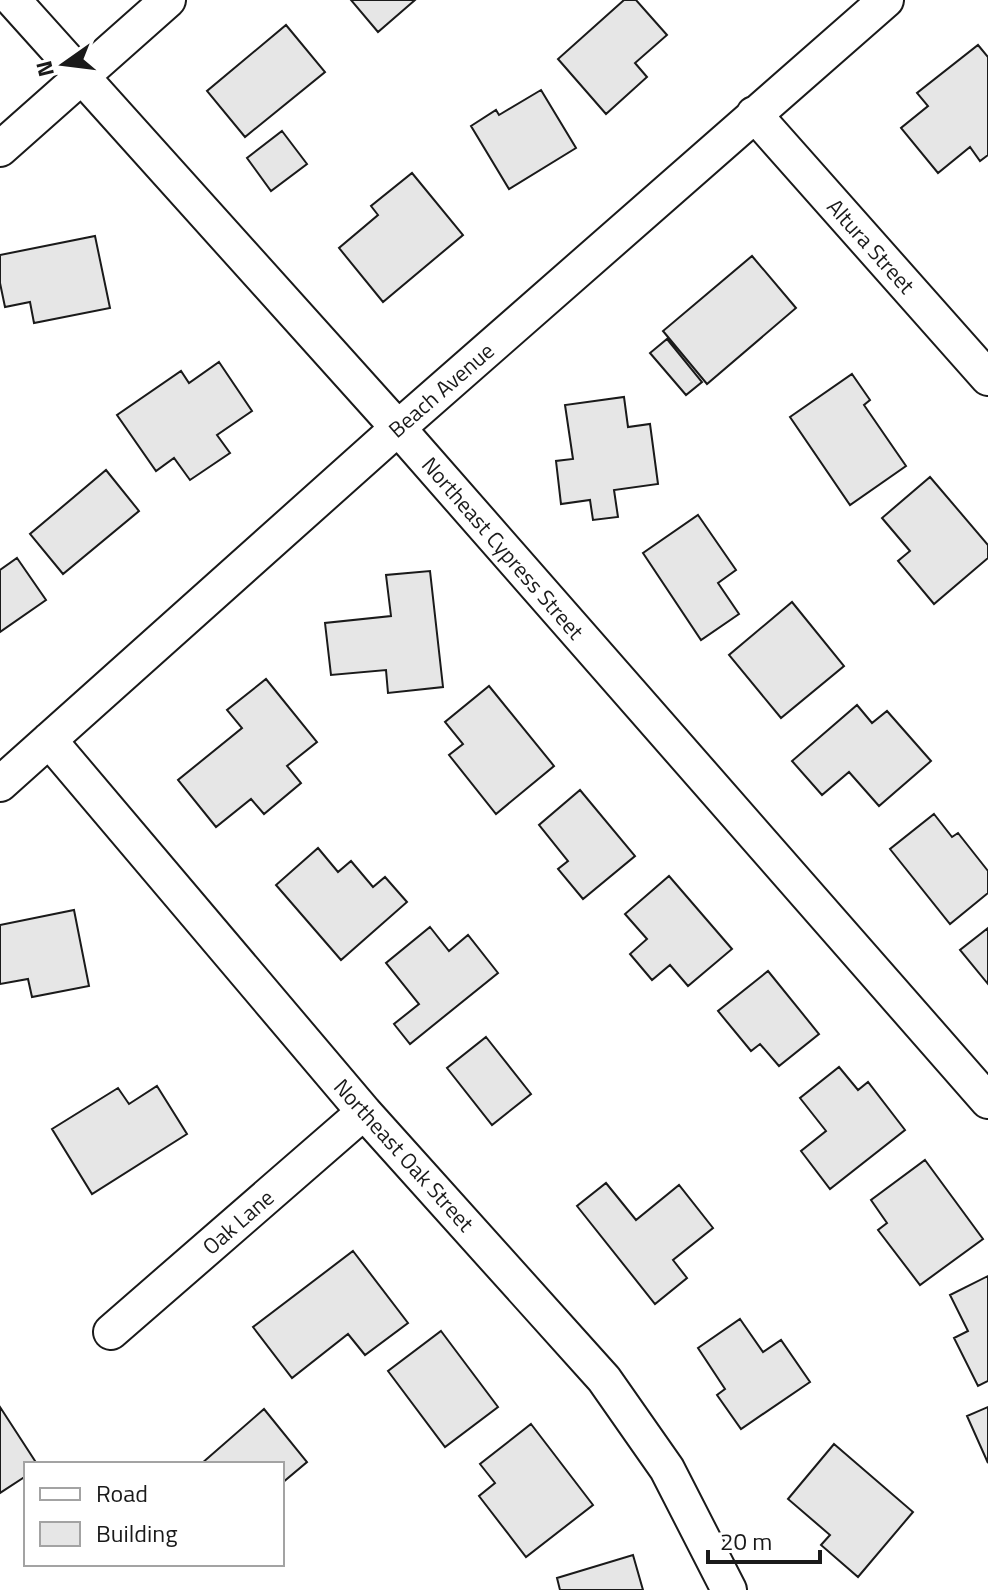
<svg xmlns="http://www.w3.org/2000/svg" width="988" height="1590" font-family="'Titillium Web',sans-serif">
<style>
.building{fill:#e6e6e6;stroke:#1a1a1a;stroke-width:2}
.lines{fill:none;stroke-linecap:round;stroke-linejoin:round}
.minor-casing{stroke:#1a1a1a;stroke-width:38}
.minor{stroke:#fff;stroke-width:34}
.labels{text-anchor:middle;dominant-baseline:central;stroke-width:6;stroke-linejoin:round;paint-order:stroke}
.street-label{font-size:22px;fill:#1a1a1a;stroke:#fff}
</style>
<rect width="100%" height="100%" fill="#fff"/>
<path class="building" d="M351,0H415L378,32Z
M624,0H636L667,35L635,63L647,77L606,114L558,59Z
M286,25L325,72L245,137L207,91Z
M978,45L988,57V155L980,161L970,147L938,173L901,128L928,106L917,93Z
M541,90L576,148L509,189L471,126L496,110L499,115Z
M282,131L307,164L271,191L247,158Z
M412,173L463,235L383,302L339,248L378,215L371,206Z
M95,236L110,308L34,323L30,302L5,307L0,283V255Z
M752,256L796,308L707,384L663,331Z
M667,339L702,382L686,395L650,353Z
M219,362L252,411L217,435L230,453L190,480L174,458L156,471L117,415L181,371L189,383Z
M852,374L870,400L864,405L906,466L850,505L790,417Z
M624,397L628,427L650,424L658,484L614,490L618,517L593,520L590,500L561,504L556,461L573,459L565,405Z
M106,470L139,511L63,574L30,534Z
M930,477L988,545V558L934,604L898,561L910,551L882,518Z
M698,515L736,570L718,583L739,614L701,640L643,553Z
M17,558L46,600L0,632V570Z
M430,571L443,687L388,693L386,670L331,675L325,623L391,616L386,575Z
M792,602L844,666L781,718L729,655Z
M266,679L317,742L287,766L301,783L264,814L251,799L216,827L178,780L242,728L227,710Z
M489,686L554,766L496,814L449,755L463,744L445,722Z
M857,705L872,723L887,711L931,761L879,806L849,772L822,795L792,761Z
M580,790L635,856L583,899L558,869L568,861L539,825Z
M934,814L952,837L958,833L988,871V893L950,924L890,849Z
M318,848L338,872L351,861L373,887L385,877L407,902L341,960L276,885Z
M669,876L732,949L688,986L670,965L652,980L630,954L647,939L625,914Z
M74,910L89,986L32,997L28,979L0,984V925Z
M430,927L449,951L468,935L498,973L410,1044L394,1024L419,1004L386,963Z
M988,928V984L960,950Z
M768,971L819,1034L779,1066L760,1044L751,1051L718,1011Z
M486,1037L531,1094L492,1125L447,1068Z
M839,1067L858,1090L868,1082L905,1130L830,1189L801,1151L826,1131L800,1098Z
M157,1086L187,1134L92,1194L52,1129L118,1088L129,1104Z
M925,1160L983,1239L920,1285L878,1230L887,1223L871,1200Z
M606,1183L636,1220L679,1185L713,1228L673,1260L687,1278L655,1304L577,1206Z
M353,1251L408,1323L365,1355L348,1334L292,1378L253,1327Z
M988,1276V1381L978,1386L954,1338L968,1331L950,1295Z
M740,1319L763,1352L781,1340L810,1382L741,1429L717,1395L725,1389L698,1348Z
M441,1331L498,1407L445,1447L388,1371Z
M0,1407L37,1464H26V1476L0,1493Z
M988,1407V1463L967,1416Z
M264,1409L307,1462L282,1483V1464H201Z
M531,1424L593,1505L526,1557L479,1496L495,1483L480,1464Z
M834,1444L913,1512L858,1577L821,1545L830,1535L788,1499Z
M633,1555L643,1590H560L557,1578Z"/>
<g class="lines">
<g class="minor-casing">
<path id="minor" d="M13,0L398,428L988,1101
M754,114L988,378
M0,149L168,0
M49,740L364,1112L604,1379L667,1469L729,1590
M0,784L398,428L886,0
M111,1332L364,1112"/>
</g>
<use href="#minor" class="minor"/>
</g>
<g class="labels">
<g class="street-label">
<text transform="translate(871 246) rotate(48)">Altura Street</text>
<text transform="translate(441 390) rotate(-41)">Beach Avenue</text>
<text transform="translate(503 548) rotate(49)">Northeast Cypress Street</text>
<text transform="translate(404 1155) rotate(48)">Northeast Oak Street</text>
<text transform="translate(238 1222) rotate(-41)">Oak Lane</text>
</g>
</g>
<rect x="24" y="1462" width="260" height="104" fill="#ffffff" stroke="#a3a3a3" stroke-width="2"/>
<rect x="40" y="1488" width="40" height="12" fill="#ffffff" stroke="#a3a3a3" stroke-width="2"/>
<text x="96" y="1502" font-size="24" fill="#1a1a1a">Road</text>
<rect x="40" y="1522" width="40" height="24" fill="#e6e6e6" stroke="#a3a3a3" stroke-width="2"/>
<text x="96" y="1542" font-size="24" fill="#1a1a1a">Building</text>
<g transform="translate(64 64) rotate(256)" stroke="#ffffff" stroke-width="6" paint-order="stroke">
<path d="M0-6L14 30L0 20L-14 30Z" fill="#1a1a1a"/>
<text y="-12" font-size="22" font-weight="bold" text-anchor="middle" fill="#1a1a1a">N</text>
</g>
<path d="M708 1550v12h112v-12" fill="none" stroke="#1a1a1a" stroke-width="4"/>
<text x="720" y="1550" font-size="24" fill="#1a1a1a" stroke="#ffffff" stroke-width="6" paint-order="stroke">20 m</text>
</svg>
